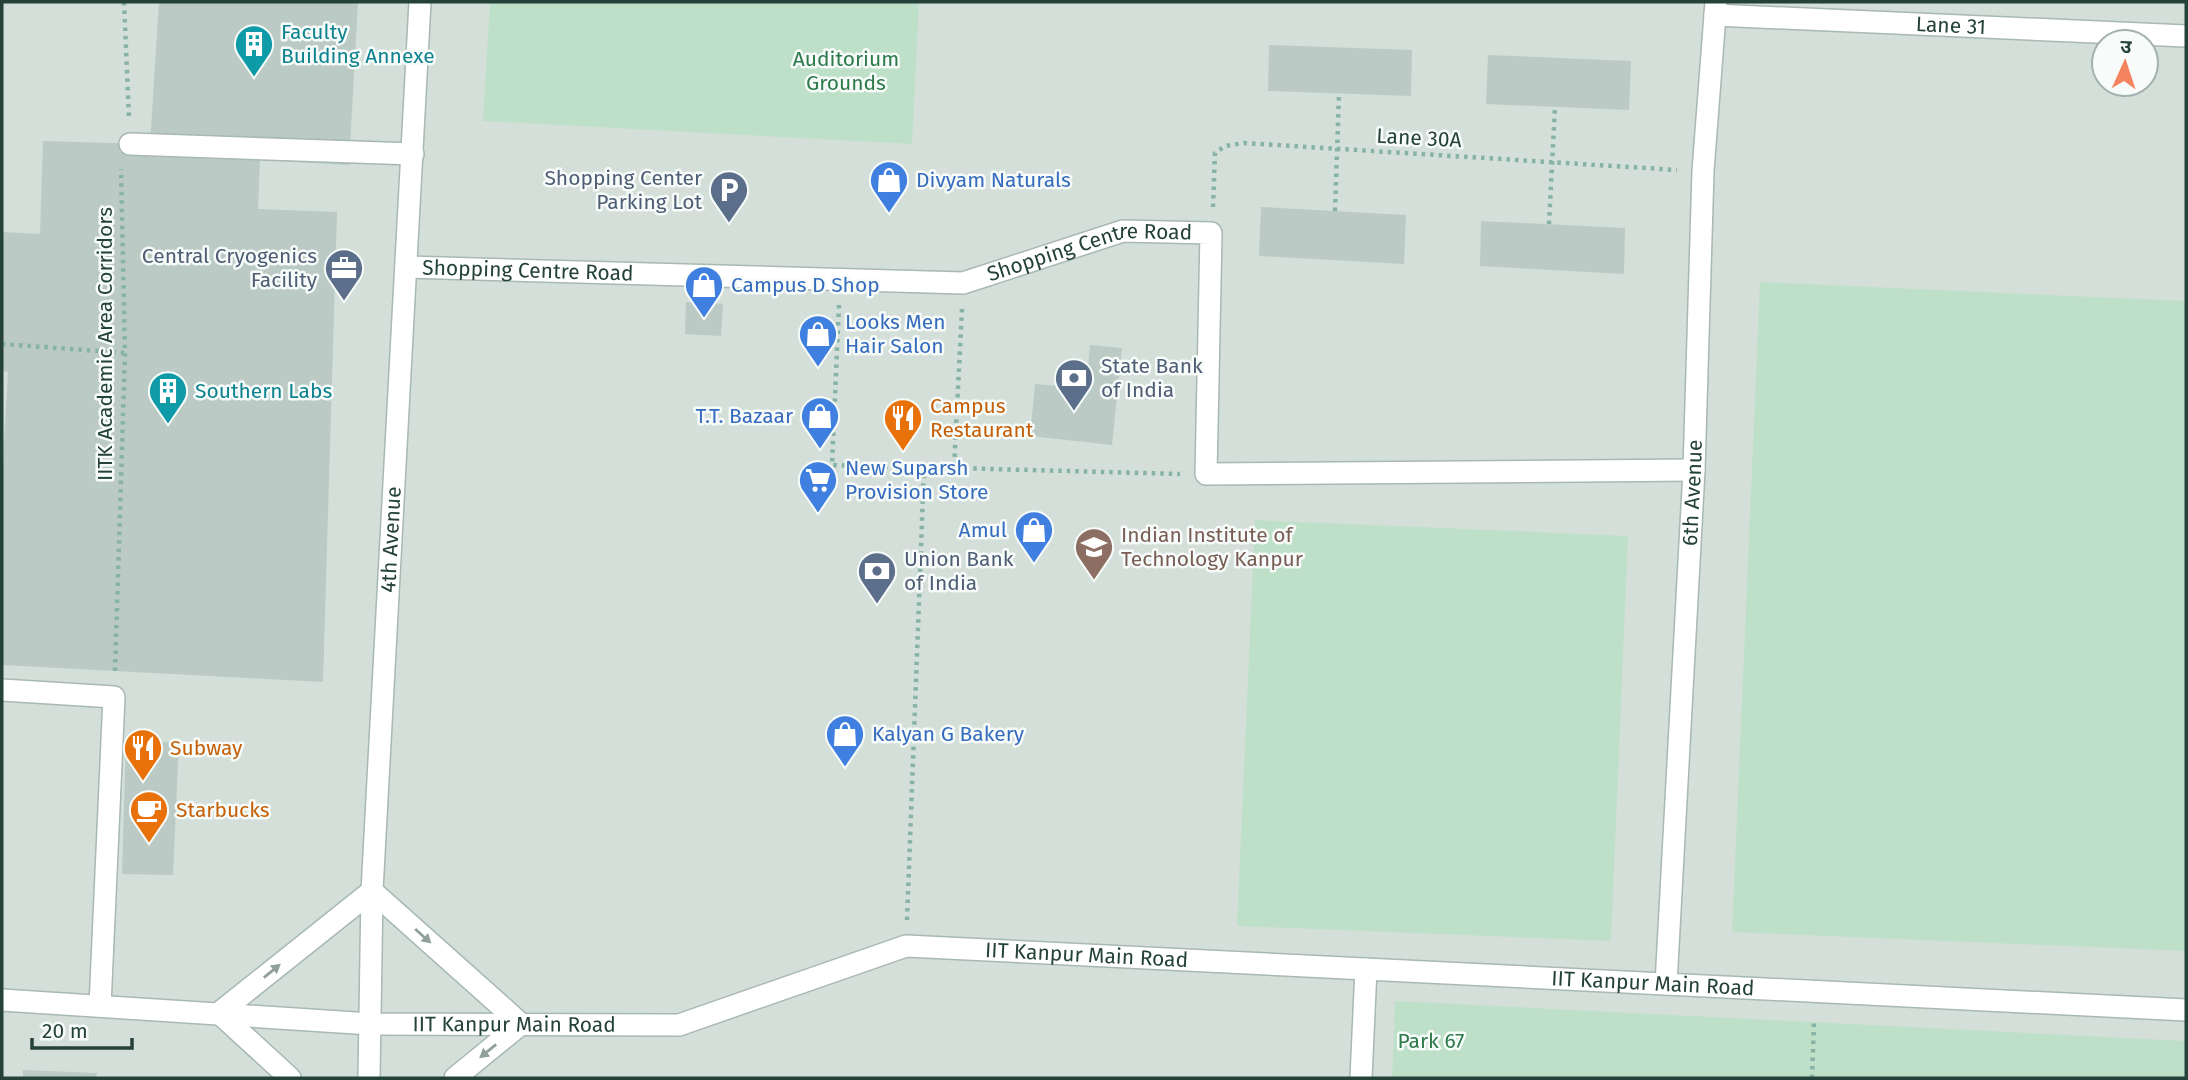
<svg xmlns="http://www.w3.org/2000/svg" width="2188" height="1080" font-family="'Fira Sans','Noto Sans Devanagari',sans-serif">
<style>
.built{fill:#d4dfda;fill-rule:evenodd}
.green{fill:#bfe0c8}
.building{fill:#bbcac4}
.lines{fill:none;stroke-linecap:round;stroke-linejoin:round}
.minor-casing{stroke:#a8b8b2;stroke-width:24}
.path{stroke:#86b3a5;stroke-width:4.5;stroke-dasharray:3.5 5;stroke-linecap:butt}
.minor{stroke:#fff;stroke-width:21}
.oneway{fill:#92a09c}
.labels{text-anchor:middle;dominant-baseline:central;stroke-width:5;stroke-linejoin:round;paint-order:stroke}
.street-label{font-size:21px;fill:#24423a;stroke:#f7fbf9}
.culture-label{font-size:21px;fill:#0d838f;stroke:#f7fbf9;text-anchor:start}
.park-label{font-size:21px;fill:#2d7a4b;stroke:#f7fbf9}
.service-label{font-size:21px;fill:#4e5e75;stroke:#f7fbf9;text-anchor:end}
.shop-label{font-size:21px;fill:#366cbe;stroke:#f7fbf9;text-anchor:start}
.food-label{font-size:21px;fill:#c56008;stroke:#f7fbf9;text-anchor:start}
.education-label{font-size:21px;fill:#785e54;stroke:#f7fbf9;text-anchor:start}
</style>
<rect width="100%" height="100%" fill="#e6efeb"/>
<path class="built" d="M2,2H2186V1078H2ZM2104,42H2146V84H2104Z"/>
<path class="green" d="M490,2H919L912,144L483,121Z
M1760,282L2186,301V951L1732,932Z
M1255,520L1628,536L1611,941L1237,926Z
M1395,1001L2186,1041V1078H1392Z"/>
<path class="building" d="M159,2H358L349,165L260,160L258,209L337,212L323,682L2,665V479L8,372L2,371V232L40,234L43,141L150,144Z
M1269,45L1412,50L1411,96L1268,91Z
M1488,55L1631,61L1629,110L1486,104Z
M1261,207L1406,215L1404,264L1259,256Z
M1481,221L1625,228L1624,274L1480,266Z
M686,302L723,304L721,336L685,334Z
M1090,345L1122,348L1112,445L1030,436L1035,384L1086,388Z
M126,741L179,742L173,875L122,874Z
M23,1070L97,1073L96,1078H23Z"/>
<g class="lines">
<g class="minor-casing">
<g id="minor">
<path id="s1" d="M1715,15L2186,36"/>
<path d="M130,144L413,154"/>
<path id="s2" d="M407,267L963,283L1123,231L1211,233L1206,474L1694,470"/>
<path d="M2,690L114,697L100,1006"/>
<path d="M372,891L521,1024"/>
<path id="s3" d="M1666,984L1694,470L1703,171L1716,2"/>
<path id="s4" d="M2,1000L371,1024L679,1025L906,946L2186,1010"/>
<path d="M219,1013L372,891"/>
<path d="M219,1013L290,1078"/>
<path id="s5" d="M369,1078L372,891L420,2"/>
<path d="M455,1078L521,1024"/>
<path d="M1361,1078L1366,969"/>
</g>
</g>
<path class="path" d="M124,2L129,118
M1213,207L1215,153L1225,146L1244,143L1677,170
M1335,211L1339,94
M1549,224L1555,107
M839,305L832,465L924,468
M962,309L954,468L1180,474
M2,344L125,353
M115,671L125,353L121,169
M907,920L924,468H954
M1812,1078L1814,1022"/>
<use href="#minor" class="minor"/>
</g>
<defs><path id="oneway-solid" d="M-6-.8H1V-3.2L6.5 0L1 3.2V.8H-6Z" transform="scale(1.75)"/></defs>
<g class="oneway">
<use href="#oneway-solid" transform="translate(423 936) rotate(42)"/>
<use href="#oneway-solid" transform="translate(272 971) rotate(-39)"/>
<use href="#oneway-solid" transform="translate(488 1051) rotate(141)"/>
</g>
<defs>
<g id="building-pin" transform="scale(2.0125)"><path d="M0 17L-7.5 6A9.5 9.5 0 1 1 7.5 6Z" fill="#0f9aa8" stroke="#f7fbf9"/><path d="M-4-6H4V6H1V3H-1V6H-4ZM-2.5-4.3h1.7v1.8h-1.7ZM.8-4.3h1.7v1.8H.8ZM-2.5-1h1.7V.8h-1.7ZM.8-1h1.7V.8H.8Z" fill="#fff"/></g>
<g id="shop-pin" transform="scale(2.0125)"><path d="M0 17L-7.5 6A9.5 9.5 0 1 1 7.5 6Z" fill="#3f7fe0" stroke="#f7fbf9"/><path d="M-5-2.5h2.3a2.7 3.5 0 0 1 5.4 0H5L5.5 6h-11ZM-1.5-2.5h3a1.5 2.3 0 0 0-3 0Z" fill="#fff"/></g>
<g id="parking-pin" transform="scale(2.0125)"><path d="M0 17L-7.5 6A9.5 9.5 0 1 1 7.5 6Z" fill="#5c6f8a" stroke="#f7fbf9"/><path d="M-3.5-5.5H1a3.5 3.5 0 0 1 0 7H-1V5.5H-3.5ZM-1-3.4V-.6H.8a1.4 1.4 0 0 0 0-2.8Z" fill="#fff"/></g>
<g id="office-pin" transform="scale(2.0125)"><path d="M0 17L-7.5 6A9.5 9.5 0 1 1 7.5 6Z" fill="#5c6f8a" stroke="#f7fbf9"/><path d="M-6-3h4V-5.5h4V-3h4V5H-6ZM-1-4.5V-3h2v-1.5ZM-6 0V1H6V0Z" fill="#fff"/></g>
<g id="bank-pin" transform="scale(2.0125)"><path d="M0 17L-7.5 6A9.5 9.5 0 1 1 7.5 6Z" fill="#5c6f8a" stroke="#f7fbf9"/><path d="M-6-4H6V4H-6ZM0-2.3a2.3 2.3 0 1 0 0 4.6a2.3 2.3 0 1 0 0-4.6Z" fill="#fff"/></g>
<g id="restaurant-pin" transform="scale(2.0125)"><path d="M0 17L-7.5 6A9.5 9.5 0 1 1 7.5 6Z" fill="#e8710a" stroke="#f7fbf9"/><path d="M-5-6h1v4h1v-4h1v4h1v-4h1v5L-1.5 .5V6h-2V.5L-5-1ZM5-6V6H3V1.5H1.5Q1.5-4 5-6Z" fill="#fff"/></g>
<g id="supermarket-pin" transform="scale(2.0125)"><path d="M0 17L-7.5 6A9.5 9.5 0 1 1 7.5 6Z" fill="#3f7fe0" stroke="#f7fbf9"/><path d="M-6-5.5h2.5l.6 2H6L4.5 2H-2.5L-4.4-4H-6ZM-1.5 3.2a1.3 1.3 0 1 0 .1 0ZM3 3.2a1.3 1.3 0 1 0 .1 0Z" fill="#fff"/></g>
<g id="university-pin" transform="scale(2.0125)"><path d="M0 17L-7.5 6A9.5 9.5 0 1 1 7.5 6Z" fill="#8d6e63" stroke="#f7fbf9"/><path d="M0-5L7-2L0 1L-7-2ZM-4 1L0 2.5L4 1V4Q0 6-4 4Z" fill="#fff"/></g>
<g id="cafe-pin" transform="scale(2.0125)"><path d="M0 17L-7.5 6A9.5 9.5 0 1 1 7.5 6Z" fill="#e8710a" stroke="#f7fbf9"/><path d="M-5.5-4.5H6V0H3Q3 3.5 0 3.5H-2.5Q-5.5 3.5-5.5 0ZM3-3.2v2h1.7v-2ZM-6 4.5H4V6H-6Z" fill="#fff"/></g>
</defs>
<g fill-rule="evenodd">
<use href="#building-pin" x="254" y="44"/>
<use href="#shop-pin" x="889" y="180"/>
<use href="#parking-pin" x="729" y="190"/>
<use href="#office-pin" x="344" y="268"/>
<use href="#shop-pin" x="704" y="285"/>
<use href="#shop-pin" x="818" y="334"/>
<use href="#bank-pin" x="1074" y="378"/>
<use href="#building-pin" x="168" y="391"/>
<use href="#shop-pin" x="820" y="416"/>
<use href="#restaurant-pin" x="903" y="418"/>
<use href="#supermarket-pin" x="818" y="480"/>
<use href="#shop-pin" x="1034" y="530"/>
<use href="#university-pin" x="1094" y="547"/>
<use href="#bank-pin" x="877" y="571"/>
<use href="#shop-pin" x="845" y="734"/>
<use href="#restaurant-pin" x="143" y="748"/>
<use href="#cafe-pin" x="149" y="810"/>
</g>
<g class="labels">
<g class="street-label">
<text stroke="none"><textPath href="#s1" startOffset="236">Lane 31</textPath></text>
<text transform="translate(1419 138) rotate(3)">Lane 30A</text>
<text stroke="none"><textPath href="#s2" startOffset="688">Shopping Centre Road</textPath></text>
<text stroke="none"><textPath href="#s2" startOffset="121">Shopping Centre Road</textPath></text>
<text transform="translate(105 344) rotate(-90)">IITK Academic Area Corridors</text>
<text stroke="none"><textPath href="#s3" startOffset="492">6th Avenue</textPath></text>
<text stroke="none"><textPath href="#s5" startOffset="539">4th Avenue</textPath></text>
<text stroke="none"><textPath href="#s4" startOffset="1099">IIT Kanpur Main Road</textPath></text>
<text stroke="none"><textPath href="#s4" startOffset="1666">IIT Kanpur Main Road</textPath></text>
<text stroke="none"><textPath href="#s4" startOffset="513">IIT Kanpur Main Road</textPath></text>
</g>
<g class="culture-label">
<text x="281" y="32">Faculty<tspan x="281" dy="24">Building Annexe</tspan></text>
<text x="195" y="391">Southern Labs</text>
</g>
<g class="park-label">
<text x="846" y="59">Auditorium<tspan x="846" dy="24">Grounds</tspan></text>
<text x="1431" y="1041">Park 67</text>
</g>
<g class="service-label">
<text x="702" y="178">Shopping Center<tspan x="702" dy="24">Parking Lot</tspan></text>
<text x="317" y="256">Central Cryogenics<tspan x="317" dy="24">Facility</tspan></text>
<text x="1101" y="366" text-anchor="start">State Bank<tspan x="1101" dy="24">of India</tspan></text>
<text x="904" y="559" text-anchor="start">Union Bank<tspan x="904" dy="24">of India</tspan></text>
</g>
<g class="shop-label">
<text x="916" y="180">Divyam Naturals</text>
<text x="731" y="285">Campus D Shop</text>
<text x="845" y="322">Looks Men<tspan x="845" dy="24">Hair Salon</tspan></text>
<text x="793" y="416" text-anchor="end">T.T. Bazaar</text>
<text x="845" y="468">New Suparsh<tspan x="845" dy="24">Provision Store</tspan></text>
<text x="1007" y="530" text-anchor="end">Amul</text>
<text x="872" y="734">Kalyan G Bakery</text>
</g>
<g class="food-label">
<text x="930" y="406">Campus<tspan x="930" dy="24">Restaurant</tspan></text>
<text x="170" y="748">Subway</text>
<text x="176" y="810">Starbucks</text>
</g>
<g class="education-label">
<text x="1121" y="535">Indian Institute of<tspan x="1121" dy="24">Technology Kanpur</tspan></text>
</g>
</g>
<rect width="2188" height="1080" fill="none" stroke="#24423a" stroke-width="7"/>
<g transform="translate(2125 63) rotate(3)"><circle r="33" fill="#f7fbf9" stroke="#a3b1ad" stroke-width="2"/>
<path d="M0-5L12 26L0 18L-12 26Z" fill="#f4845f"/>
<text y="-10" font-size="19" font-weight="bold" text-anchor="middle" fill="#24423a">उ</text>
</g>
<path d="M32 1038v10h100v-10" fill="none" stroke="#24423a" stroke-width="3.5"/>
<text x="42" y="1038" font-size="21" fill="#24423a" stroke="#f7fbf9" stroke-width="5" paint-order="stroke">20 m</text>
</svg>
